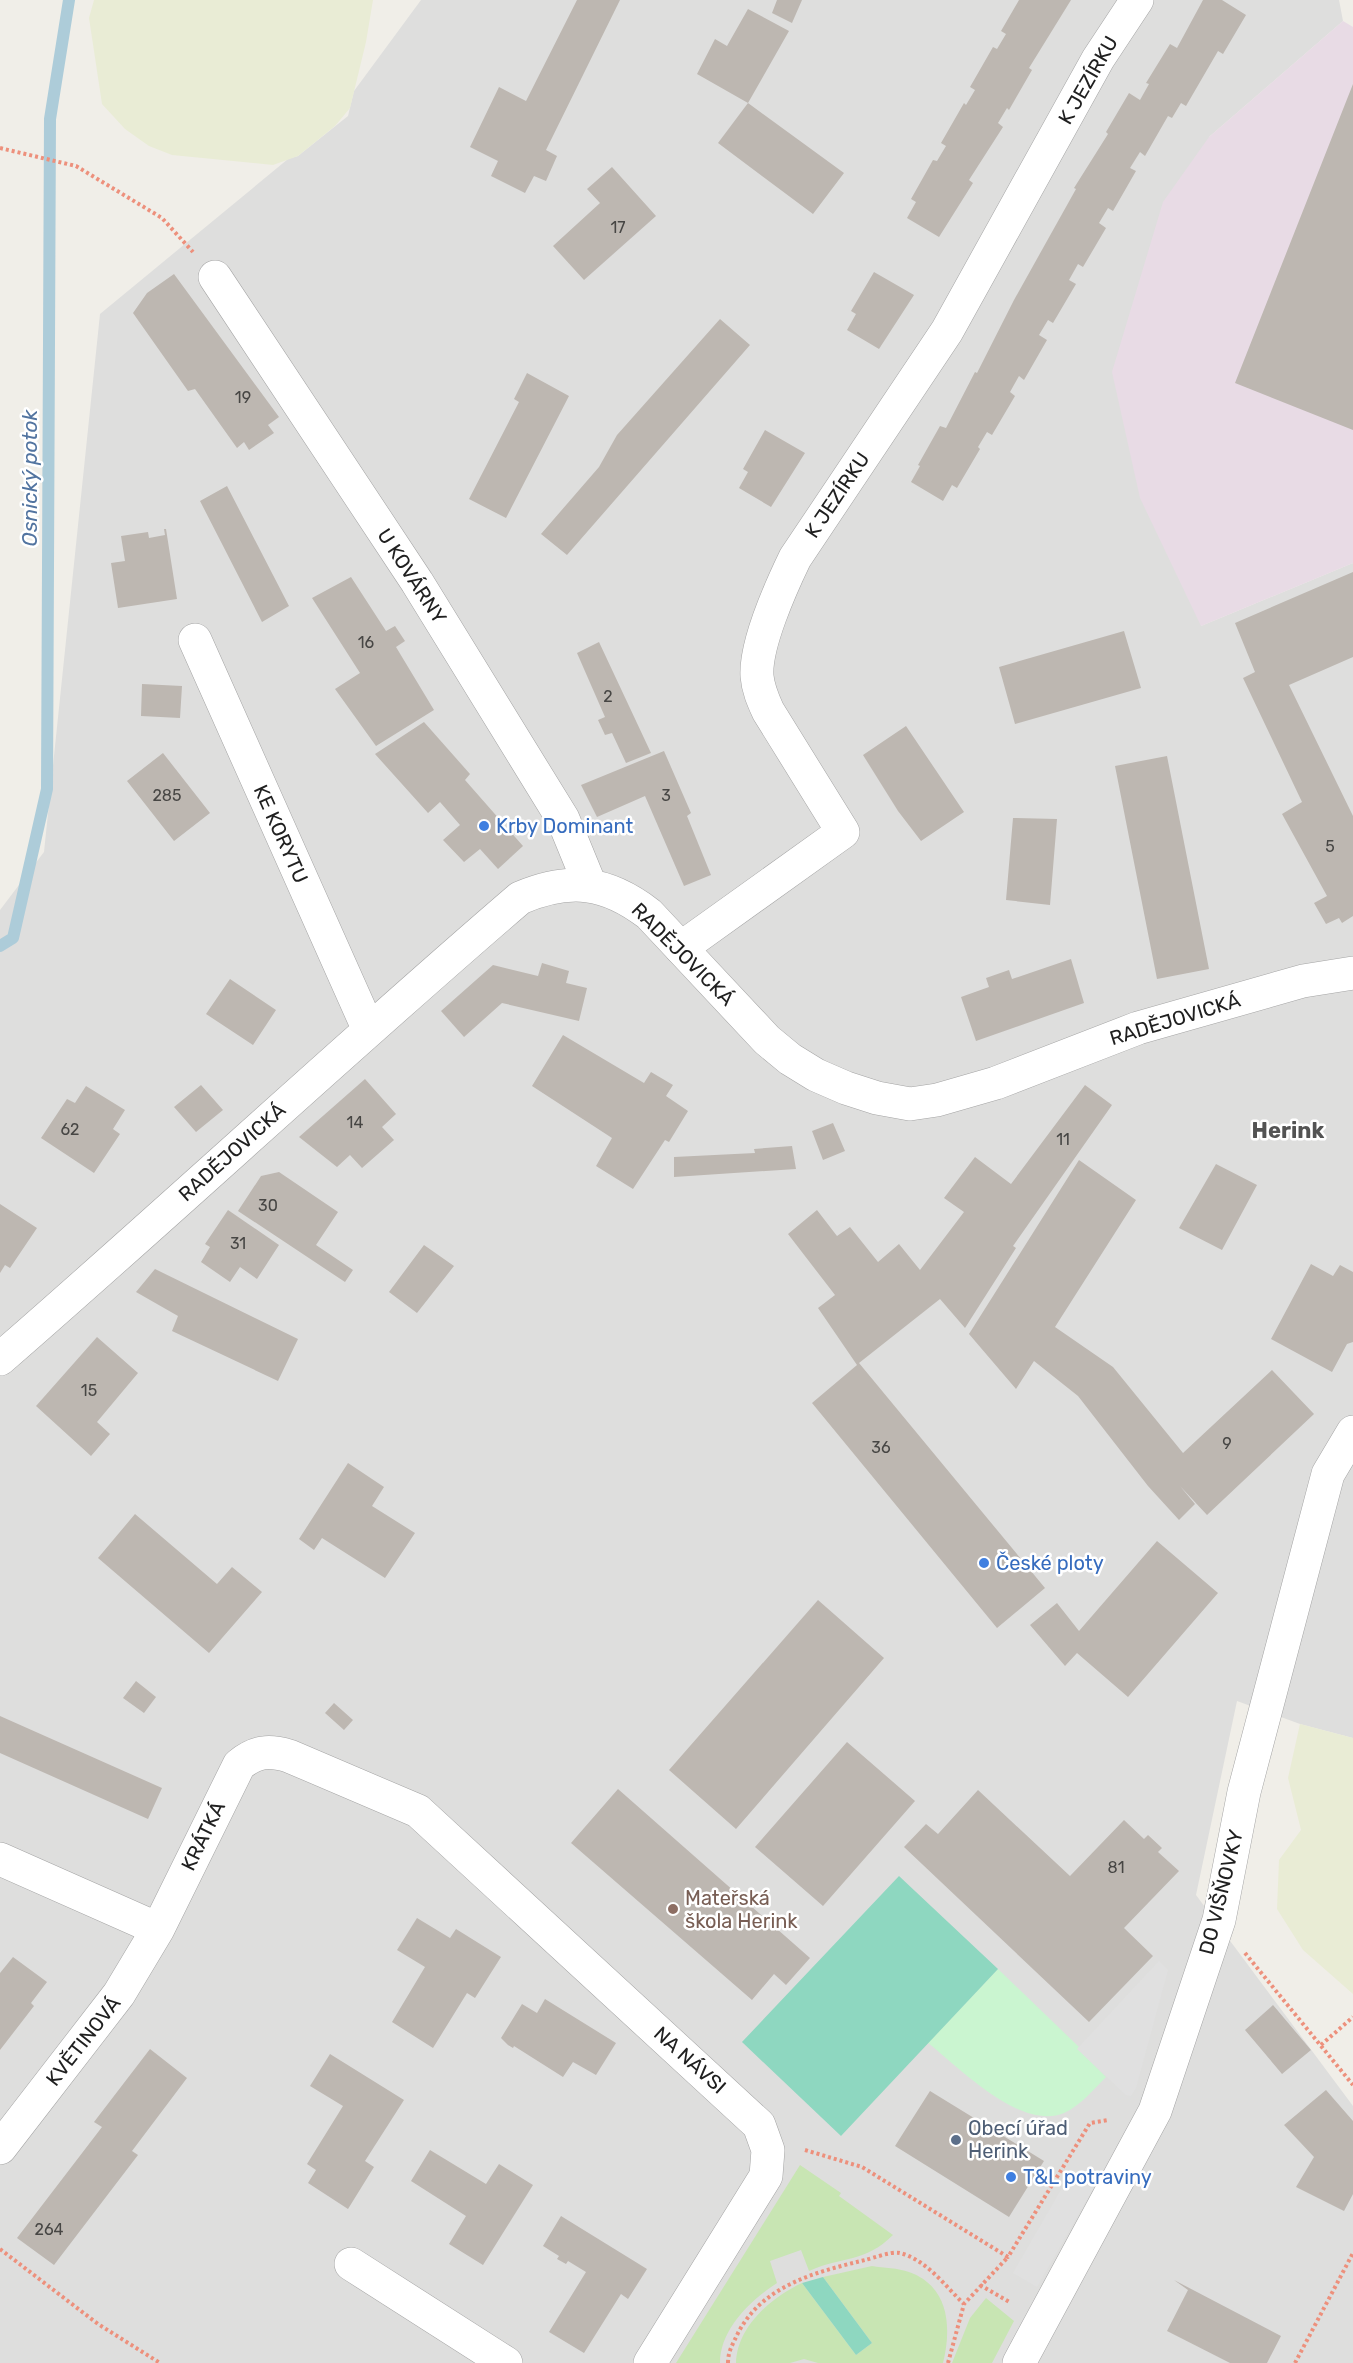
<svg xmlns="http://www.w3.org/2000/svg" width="1353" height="2363" font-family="Rubik,sans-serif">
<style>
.residential{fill:#dededd}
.industrial{fill:#e8dbe5}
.farmland{fill:#e9ecd5}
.grass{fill:#c8e5b3}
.park{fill:#caf5d0}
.pitch{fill:#8ed7c0}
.parking{fill:#e0e0e0}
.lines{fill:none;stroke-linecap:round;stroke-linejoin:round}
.stream{stroke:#adccd9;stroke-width:12}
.building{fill:#bdb7b1}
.minor-casing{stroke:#a4a4a4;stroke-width:34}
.tertiary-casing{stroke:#a4a4a4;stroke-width:34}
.path{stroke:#ed907c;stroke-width:4;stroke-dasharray:3 3;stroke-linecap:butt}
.minor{stroke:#fff;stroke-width:33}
.tertiary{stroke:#fff;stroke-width:33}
.shop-dot{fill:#3f7fe0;stroke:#fff;stroke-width:2}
.education-dot{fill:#8d6e63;stroke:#fff;stroke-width:2}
.service-dot{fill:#5c6f8a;stroke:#fff;stroke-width:2}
.labels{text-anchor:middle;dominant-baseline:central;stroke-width:5;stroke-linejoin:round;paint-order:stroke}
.number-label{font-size:16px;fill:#474644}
.street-label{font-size:20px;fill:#202020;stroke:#fff}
.shop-label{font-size:20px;fill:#366cbe;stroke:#fff;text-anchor:start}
.education-label{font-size:20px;fill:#785e54;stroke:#fff;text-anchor:start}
.service-label{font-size:20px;fill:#4e5e75;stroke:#fff;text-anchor:start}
.water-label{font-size:21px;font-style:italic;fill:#5274a0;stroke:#fff}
.quarter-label{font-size:22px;font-weight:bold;fill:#535353;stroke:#fff}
</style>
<rect width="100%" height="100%" fill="#f0eee8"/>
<path class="residential" d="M421,0H1339L1343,21L1209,137L1201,626L1353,563V1738L1300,1724L1237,1701L1196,1895L1353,2106V2363H0V910L44,852L100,314L288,159L298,156L348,116L354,91Z"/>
<path class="industrial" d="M1343,21L1353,27V563L1201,626L1140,498L1112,372L1163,202L1209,137Z"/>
<path class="farmland" d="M94,0H373L366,42L350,108L335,126L298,156L273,165L172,155L149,146L125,129L102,104L89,18Z
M1300,1724L1353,1738V1994L1303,1950L1277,1909L1279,1860L1301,1830L1288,1778Z"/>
<path class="grass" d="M800,2165L841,2193L839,2196L893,2235C865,2263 842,2256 809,2271L801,2250L770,2261L777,2283C751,2300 720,2329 720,2363H676Z
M872,2266C884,2268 898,2268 909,2272C949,2286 952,2327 943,2363H818L804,2359L790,2363H736C737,2326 772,2297 802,2283L856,2355L872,2343L823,2277Z
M986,2298L1014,2321L992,2363H952L970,2318Z"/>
<path class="park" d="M998,1969L1079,2047L1078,2049L1106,2077C1094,2089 1080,2106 1064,2113C1020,2131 960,2068 928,2043Z"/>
<path class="pitch" d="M899,1876L998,1969L841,2136L742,2042Z
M823,2277L872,2343L856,2355L802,2283Z"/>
<path class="parking" d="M1159,1961L1168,1970L1136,2088L1131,2096L1126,2095L1077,2049Z
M1069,2176L1093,2189L1037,2287L1013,2273Z"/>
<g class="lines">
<path class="stream" d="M0,946L13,938L47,789L50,119L69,0"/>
</g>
<path class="building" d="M577,0H620L546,150L557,156L546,181L534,176L525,193L491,176L498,161L470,147L499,87L526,101Z
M777,0H802L792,23L772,13Z
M1019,0H1071L1029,68L1032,70L1009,110L1007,108L998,123L1003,127L969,180L973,183L939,237L907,218L916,202L911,199L933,160L937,161L946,146L941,143L964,103L966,105L975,90L970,87L993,47L997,49L1006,34L1001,31Z
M1203,0H1222L1246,15L1223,54L1218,51L1186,106L1181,103L1172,118L1168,116L1145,156L1140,152L1130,168L1136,171L1113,211L1108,208L1099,223L1106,228L1083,267L1078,264L1069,280L1076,284L1053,323L1048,320L1039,335L1047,340L1024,380L1019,376L1010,392L1015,396L992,435L987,432L978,447L980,449L957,488L952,485L943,501L911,482L920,466L918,465L940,426L946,428L975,372L977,373L1014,300L1076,189L1074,188L1108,134L1106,132L1129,93L1140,100L1149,84L1146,83L1170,44L1177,48Z
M748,9L789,31L748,103L697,74L715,39L727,46Z
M1353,84V430L1235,383Z
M748,103L844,173L813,214L718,143Z
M612,167L656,216L584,280L553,246L600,203L587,189Z
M874,272L914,295L879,349L847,330L856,314L851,311Z
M174,274L279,417L268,425L274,433L249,450L244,442L237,448L195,389L188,391L133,313L147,293Z
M720,319L750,345L567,555L541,534L599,467L617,435Z
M527,373L569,396L506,518L469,499L519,402L514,399Z
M765,430L805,453L771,507L739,488L748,472L743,469Z
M227,486L289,606L262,622L200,501Z
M164,529H166L177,599L118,608L111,563L125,561L121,536L148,532L149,538L165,535Z
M1353,572V657L1289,685L1353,816V916L1342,923L1339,918L1326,924L1314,903L1327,896L1282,814L1302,802L1243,678L1255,672L1235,623Z
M351,577L386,631L395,626L405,641L396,647L434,710L376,746L335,689L360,673L312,598Z
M1124,631L1141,688L1015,724L999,667Z
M599,642L651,753L626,763L612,733L605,735L598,720L605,717L577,653Z
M142,684L182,686L180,718L141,716Z
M424,722L470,774L465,780L523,846L498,869L480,849L464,862L443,840L460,825L440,802L428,813L375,754Z
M906,726L964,812L921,841L898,811L863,755Z
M664,751L691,813L687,816L711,875L684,886L645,796L597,817L581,785Z
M163,753L210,813L174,841L127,781Z
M1167,756L1209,969L1157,979L1115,766Z
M1013,818L1057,819L1050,905L1006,900Z
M1071,959L1084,1003L976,1041L961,997L989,987L986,978L1009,970L1012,979Z
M542,963L569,971L566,983L587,988L579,1021L502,1003L464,1037L441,1011L493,965L538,976Z
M230,979L276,1010L253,1045L206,1014Z
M563,1035L644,1083L651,1072L673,1085L666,1096L688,1111L669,1142L665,1140L633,1189L596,1166L612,1138L532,1086Z
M365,1079L396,1114L382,1127L394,1140L362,1168L350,1155L337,1167L299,1137Z
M201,1085L223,1110L196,1132L174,1107Z
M1085,1085L1112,1105L1013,1246L1016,1248L965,1328L940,1299L859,1363L1045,1588L997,1628L812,1403L857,1365L818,1308L835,1295L788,1234L817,1210L837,1236L850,1227L878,1262L899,1244L920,1270L964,1212L944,1198L975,1157L1011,1184Z
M86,1086L125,1110L113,1129L120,1134L94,1173L41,1138L67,1099L75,1103Z
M833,1123L845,1151L823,1160L812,1131Z
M792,1146L796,1169L674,1177V1157L755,1153L754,1149Z
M1079,1160L1136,1200L1055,1327L1113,1367L1183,1453L1272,1370L1314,1414L1207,1515L1180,1486L1195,1504L1179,1520L1148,1486L1078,1396L1034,1361L1016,1389L969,1334Z
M1216,1164L1257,1185L1222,1250L1179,1228Z
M279,1172L338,1212L316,1245L353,1270L345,1282L238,1211L261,1176Z
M0,1204L37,1228L10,1268L5,1265L0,1273Z
M228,1210L279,1245L257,1279L240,1267L230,1282L201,1262L210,1247L205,1244Z
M424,1245L454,1266L417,1313L389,1292Z
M1311,1264L1333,1276L1340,1265L1353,1272V1342L1347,1344L1332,1372L1271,1339Z
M155,1269L298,1339L278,1381L172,1331L178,1316L136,1292Z
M97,1337L138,1373L97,1422L110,1434L91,1456L36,1406Z
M348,1463L384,1487L372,1506L415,1533L385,1578L322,1538L314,1550L299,1539Z
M135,1514L217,1584L232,1567L262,1592L209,1653L98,1558Z
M1157,1541L1218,1593L1128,1697L1077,1653L1065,1666L1030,1625L1057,1603L1079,1631Z
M818,1600L884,1658L736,1829L669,1770Z
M136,1681L156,1697L144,1713L123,1698Z
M334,1703L353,1720L344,1730L325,1713Z
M0,1716L162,1788L148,1819L0,1753Z
M847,1742L915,1801L823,1906L755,1847Z
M618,1789L810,1958L786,1985L774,1974L752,2000L571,1843Z
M978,1790L1070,1876L1124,1820L1144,1839L1148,1835L1162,1848L1158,1852L1179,1871L1124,1928L1153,1956L1089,2022L904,1847L926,1824L938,1834Z
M417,1918L450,1938L456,1929L501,1957L475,1998L467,1993L433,2048L392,2022L425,1967L397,1950Z
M13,1957L47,1982L31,2003L34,2006L0,2050V1973Z
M545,1999L616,2043L596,2075L573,2062L563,2077L514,2046L513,2048L508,2045L501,2038L522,2004L537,2013Z
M1273,2005L1311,2050L1282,2074L1245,2030Z
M150,2049L187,2078L132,2151L138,2155L54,2265L17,2238L102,2127L94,2122Z
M330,2054L404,2100L365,2161L374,2167L348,2209L308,2183L316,2170L307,2164L343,2106L310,2086Z
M1326,2090L1353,2121V2194L1344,2211L1296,2187L1314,2157L1284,2125Z
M930,2091L1044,2161L1009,2217L895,2146Z
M430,2150L486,2184L499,2164L533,2185L483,2265L449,2244L466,2216L411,2181Z
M561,2216L647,2269L628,2299L621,2294L584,2353L549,2332L586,2272L568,2261L566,2264L557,2259L559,2256L543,2246Z
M1174,2280L1281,2336L1267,2363H1230L1167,2331L1188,2290Z"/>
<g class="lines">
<g class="minor-casing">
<path id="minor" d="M215,277L417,582L563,819L590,885
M195,640L368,1028
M681,948L843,832L768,711C763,700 758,689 757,676C755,645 781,587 795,558L947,331L1098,59L1137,0
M0,1859L158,1929
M0,2148L119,1994L158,1929L239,1765C256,1751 269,1750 289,1756L418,1811L759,2125L768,2150L766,2176L650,2363
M351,2264L506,2363
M1019,2363L1155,2111L1219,1920L1244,1792L1328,1474L1353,1432"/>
</g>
<g class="tertiary-casing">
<path id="tertiary" d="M0,1359C175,1207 344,1049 520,898C570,877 606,881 649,914L767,1040L790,1059L816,1075L846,1088L877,1098L910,1104L937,1100L996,1083L1138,1028L1303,981L1353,973"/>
</g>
<path class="path" d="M0,148L76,166L162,218L193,252
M1245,1953L1353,2085
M1321,2045L1353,2017
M805,2150L862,2167L1008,2257L1090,2123L1108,2120
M0,2249L98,2324L160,2363
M980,2285L1011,2303
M728,2363C728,2351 733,2344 738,2333C763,2285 816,2272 865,2260C874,2258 891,2251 900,2253C927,2260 945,2286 964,2304
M948,2363L964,2304L1008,2257
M1295,2363L1353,2253"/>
<use href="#minor" class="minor"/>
<use href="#tertiary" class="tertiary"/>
</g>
<g class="shop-dot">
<circle cx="484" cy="826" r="6"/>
<circle cx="984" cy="1563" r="6"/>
<circle cx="1011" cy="2177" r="6"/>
</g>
<circle class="education-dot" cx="673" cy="1909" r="6"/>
<circle class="service-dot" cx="956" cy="2140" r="6"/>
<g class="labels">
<g class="number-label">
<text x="618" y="227">17</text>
<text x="243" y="397">19</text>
<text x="366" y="642">16</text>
<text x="608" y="696">2</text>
<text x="167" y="795">285</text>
<text x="666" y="795">3</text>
<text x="1330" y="846">5</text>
<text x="355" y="1122">14</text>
<text x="70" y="1129">62</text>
<text x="1063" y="1139">11</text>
<text x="268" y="1205">30</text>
<text x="238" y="1243">31</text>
<text x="89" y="1390">15</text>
<text x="1227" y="1443">9</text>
<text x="881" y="1447">36</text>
<text x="1116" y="1867">81</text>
<text x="49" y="2229">264</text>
</g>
<g class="street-label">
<text transform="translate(1088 80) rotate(-60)">K JEZÍRKU</text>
<text transform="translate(837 495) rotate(-56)">K JEZÍRKU</text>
<text transform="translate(412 576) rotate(57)">U KOVÁRNY</text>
<text transform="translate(281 834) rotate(66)">KE KORYTU</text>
<text transform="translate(683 954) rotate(45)">RADĚJOVICKÁ</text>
<text transform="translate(1175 1019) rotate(-17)">RADĚJOVICKÁ</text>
<text transform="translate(232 1152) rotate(-42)">RADĚJOVICKÁ</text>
<text transform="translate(203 1836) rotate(-64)">KRÁTKÁ</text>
<text transform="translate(1221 1892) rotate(-76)">DO VIŠŇOVKY</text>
<text transform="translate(83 2041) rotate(-52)">KVĚTINOVÁ</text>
<text transform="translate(690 2060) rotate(42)">NA NÁVSI</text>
</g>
<g class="shop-label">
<text x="496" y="826">Krby Dominant</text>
<text x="996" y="1563">České ploty</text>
<text x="1023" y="2177">T&amp;L potraviny</text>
</g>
<g class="education-label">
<text x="685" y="1898">Mateřská<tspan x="685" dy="23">škola Herink</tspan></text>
</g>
<g class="service-label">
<text x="968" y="2128">Obecí úřad<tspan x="968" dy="23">Herink</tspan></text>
</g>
<g class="water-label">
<text transform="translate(29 478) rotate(-90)">Osnický potok</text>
</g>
<g class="quarter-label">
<text x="1288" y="1130">Herink</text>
</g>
</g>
</svg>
